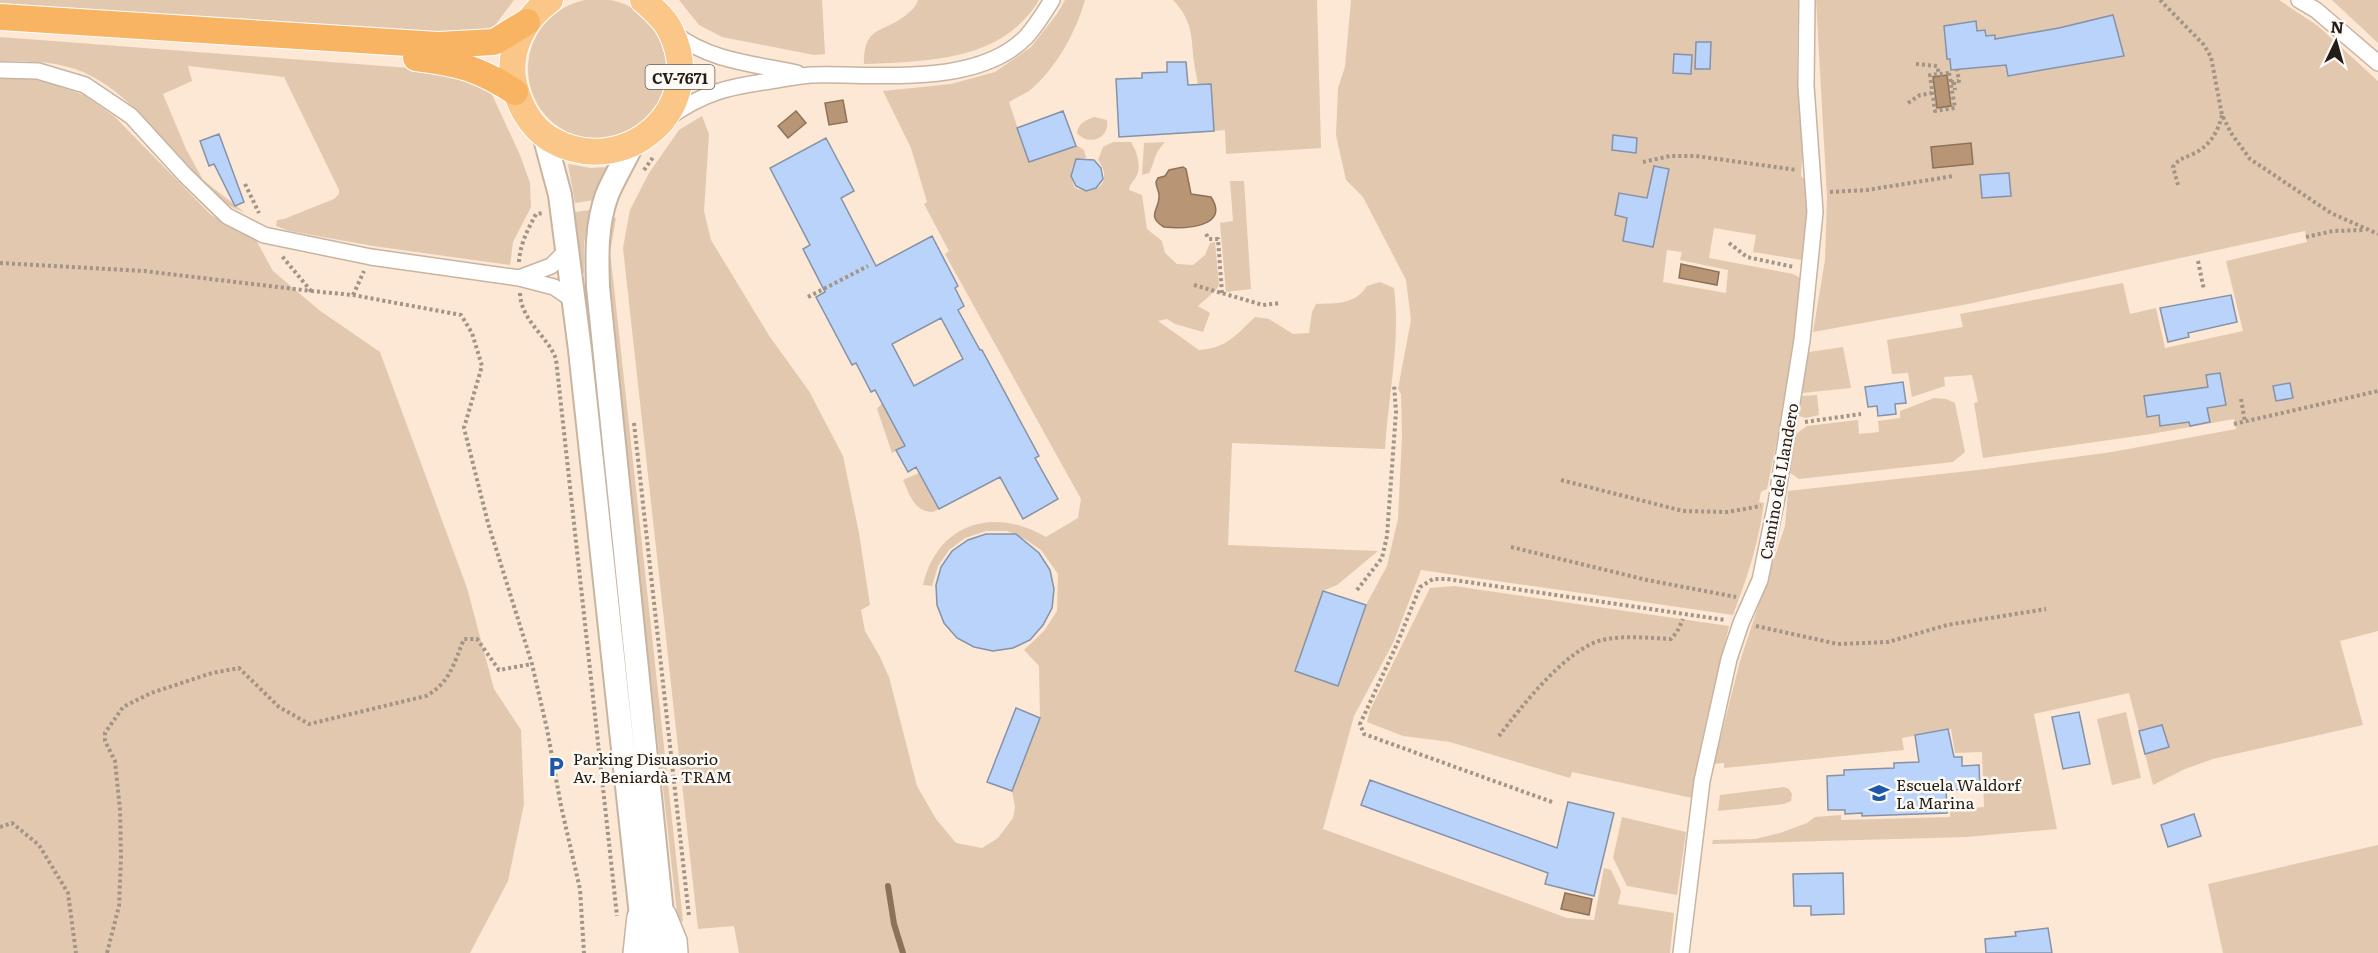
<svg xmlns="http://www.w3.org/2000/svg" width="2378" height="953" font-family="Literata,serif">
<style>
.green{fill:#e2c8af;fill-rule:evenodd}
.water{fill:#b89675;stroke:#8c7258;stroke-width:1.5}
.lines{fill:none;stroke-linecap:round;stroke-linejoin:round}
.stream{stroke:#8c7258;stroke-width:6}
.building{fill:#b9d3fa;stroke:#8592a7;stroke-width:1.5;fill-rule:evenodd}
.minor-casing{stroke:#c7b4a1;stroke-width:18}
.secondary-casing{stroke:#c7b4a1;stroke-width:26}
.primary-casing{stroke:#fff;stroke-width:28}
.trunk-casing{stroke:#fff;stroke-width:28}
.path{stroke:#a29486;stroke-width:4;stroke-dasharray:3 3;stroke-linecap:butt}
.minor{stroke:#fff;stroke-width:15}
.secondary{stroke:#fff;stroke-width:22}
.primary{stroke:#fac789;stroke-width:26}
.trunk{stroke:#f8b462;stroke-width:26}
.labels{text-anchor:middle;dominant-baseline:central;stroke-width:5;stroke-linejoin:round;paint-order:stroke}
.shield{fill:#fdf9f5;stroke:#655f59;stroke-width:1.5}
.shield-label{font-size:15px;font-weight:bold;fill:#241d16}
.street-label{font-size:16px;fill:#241d16;stroke:#fdf9f5}
.poi-label{font-size:16px;fill:#241d16;stroke:#fdf9f5;text-anchor:start}
</style>
<rect width="100%" height="100%" fill="#fce8d5"/>
<path class="green" d="M528 69a70 70 0 1 1 140 0a70 70 0 1 1-140 0Z
M0,0H514L493,28L469,34L0,7Z
M679,0H822L825,54L814,55L722,37L699,25Z
M918,0H1039C1002,62 927,61 864,64C864,25 882,34 906,15C912,10 916,7 918,0Z
M1065,0H1085C1076,32 1056,69 1029,91C1023,95 1015,98 1009,102L1029,162L1076,145L1084,150L1086,158C1069,160 1069,175 1075,188C1097,197 1114,181 1098,160L1103,147L1113,142H1131C1137,152 1142,166 1136,177C1133,182 1130,183 1129,190L1142,195L1147,229L1162,241L1165,253L1177,264L1193,265L1205,255L1210,243L1215,242L1219,285L1216,290L1198,306L1210,313L1203,332L1175,324L1167,319L1158,321L1199,350C1227,348 1236,335 1255,317L1269,319L1293,334L1309,333L1312,312L1316,304C1337,303 1354,305 1367,286L1380,282L1394,288C1401,342 1388,396 1385,449L1232,443L1228,545L1378,551L1337,585L1323,591L1295,671L1338,686L1366,605L1387,566L1398,519L1402,436L1401,394L1398,389L1411,320L1406,280L1363,197L1346,180L1336,135L1338,88L1345,67L1351,0H1798L1797,63L1799,105L1803,141L1801,176L1808,182C1808,206 1812,238 1802,260L1753,252L1756,235L1714,228L1709,258L1793,274L1802,279L1788,385L1767,489L1761,492L1759,502L1764,503C1758,546 1748,575 1733,615L1421,570L1394,641L1354,716L1323,829L1567,918L1594,920L1604,868L1611,870L1621,891L1618,904L1674,913L1670,953H739L734,926L698,929L623,248L630,210L649,173L679,130L702,116L709,134L704,211L711,240L770,337L809,391L843,456L859,533L870,605L861,610L865,631L880,657L889,677L917,786L936,819L956,843L982,848L998,838L1013,818L1015,807L1012,791L1040,718L1039,666L1024,650L1044,631L1057,611L1058,574L1041,550L1025,539L1007,531H986L965,538L949,550L938,566L932,586L923,585C937,523 994,506 1046,537L1078,518L1081,499L945,254L949,251L924,204L927,202L911,148L883,91L951,84L995,72L1031,47L1057,14ZM1667,250L1682,252L1680,260L1728,270L1726,293L1663,282Z
M1173,0H1317L1321,148L1226,154L1225,130L1214,131L1211,85H1198C1197,76 1195,70 1194,62C1191,36 1193,21 1173,0Z
M1816,0H2279L2318,26L2378,81V631L2340,641L2363,725L2213,759L2185,769L2153,785L2129,693L2034,714L2057,829L1966,837L1712,844L1713,840L1755,839L1780,833L1807,823L1815,817L1841,815V820L1950,817V809L1984,807L1982,752L1955,753L1951,729L1902,738L1904,750L1724,768V763L1714,764L1740,661L1785,526L1788,491L1978,470L2112,452L2236,429L2234,419L2151,434L1983,458L1974,403L1978,402L1972,375L1944,377L1945,386L1912,397L1908,373L1892,374L1887,340L1963,327L1960,314L2123,283L2130,314L2156,308L2165,348L2243,331L2226,261L2307,242L2305,231L1968,304L1813,332L1825,260L1827,197Z
M2332,0H2378V43Z
M0,37L449,71L489,88L520,155L530,183L531,207L513,242L510,265L373,246L290,231L276,226L277,220L284,219L334,199L339,194V190L284,77L188,66L192,81L163,94L186,149L203,180L244,212C219,204 200,183 184,164C152,127 115,77 64,66C44,61 21,61 0,61Z
M11,77L43,81L84,95L115,117L211,215L256,240L273,271L319,310L380,352L467,588L494,689L521,730L524,804L508,881L470,953H0V78Z
M1094,117L1107,120C1110,138 1089,147 1077,133C1079,123 1084,121 1094,117Z
M1165,142C1153,155 1156,160 1149,173L1142,175L1144,143Z
M568,164L591,168L607,167L594,200L575,203Z
M1230,181H1244L1251,289L1226,292L1220,223L1233,221Z
M590,210L584,243V273H582L575,212Z
M611,217L616,218L610,253L613,278L683,921L678,922L606,279Z
M1843,347L1851,388L1802,393L1809,352Z
M1817,395L1819,415L1806,418L1799,416L1802,396Z
M1934,398L1946,399L1955,403L1965,452L1953,462L1799,479L1789,472L1796,434L1807,426L1858,420L1859,434L1879,432L1878,421L1900,418V411Z
M882,403L905,446L892,453L877,409Z
M919,473L939,509L933,512C914,512 910,495 903,480Z
M1454,586L1729,626L1702,740L1692,798L1572,772L1570,778L1450,742L1403,736L1367,722L1370,710L1430,588Z
M2126,712L2141,778L2112,785L2097,719Z
M1784,787L1789,789L1792,794L1791,801L1784,804L1718,811L1720,795Z
M1622,817L1686,832L1677,895L1627,886L1613,858Z
M2378,845V953H2223L2208,884Z"/>
<path class="water" d="M1947,75L1951,106L1937,108L1933,77Z
M843,100L847,122L829,125L825,103Z
M796,111L806,123L788,138L778,126Z
M1971,143L1973,164L1933,168L1931,147Z
M1183,167L1186,169L1191,194L1211,197C1231,228 1183,229 1164,227C1146,216 1159,210 1159,197C1160,192 1156,188 1156,182L1158,178L1165,176L1169,170Z
M1681,264L1719,272L1717,285L1679,278Z
M1565,893L1592,899L1589,915L1561,909Z"/>
<g class="lines">
<path class="stream" d="M888,886L894,924L903,953"/>
</g>
<path class="building" d="M2113,15L2124,56L2008,76L2006,65L1951,70L1950,59H1947L1944,26L1976,21L1977,31L1985,30L1986,36L1995,35V39L2059,28Z
M1696,42H1711L1710,69H1695Z
M1674,54L1692,55L1691,74L1673,73Z
M1167,62H1186L1188,85L1211,84L1214,131L1119,137L1116,79L1142,78V73L1167,72Z
M1063,111L1076,146L1029,162L1017,128Z
M219,134L244,202L235,206L214,164L209,166L200,141Z
M1613,135L1637,138L1636,153L1612,150Z
M826,138L854,191L841,198L876,266L932,236L958,286L955,288L964,306L958,310L980,350H982L1039,456L1035,458L1058,499L1023,519L1000,477L939,509L916,467L908,472L896,450L905,446L875,390L871,392L856,363L852,365L816,297L825,292L803,249L810,245L770,168ZM941,318L963,359L914,386L892,344Z
M1076,159L1094,160L1101,168L1103,179L1096,188L1086,191L1076,186L1071,176Z
M1654,166L1669,169L1653,247L1623,241L1627,218L1615,215L1619,193L1647,198Z
M2009,173L2011,196L1982,198L1980,175Z
M2231,295L2237,322L2188,333L2189,337L2168,342L2160,308Z
M2220,373L2226,405L2207,408L2210,422L2190,426L2189,422L2160,426L2159,415L2147,417L2144,396L2208,387L2206,375Z
M1903,382L1906,403L1895,404L1896,414L1878,416L1877,406L1868,407L1865,387Z
M2290,383L2293,398L2276,401L2273,386Z
M986,534H1016L1039,553L1050,570L1054,589L1052,608L1043,625L1030,640L1013,648L993,651L974,647L957,638L944,623L937,605L936,585L941,567L952,551L968,540Z
M1323,591L1366,605L1338,686L1295,671Z
M1016,708L1040,718L1012,791L987,782Z
M2079,712L2090,764L2063,769L2052,717Z
M2162,725L2169,747L2145,754L2139,731Z
M1948,729L1954,757H1962V766L1979,765L1980,789L1946,790L1947,813L1862,816V813L1845,814V810H1828L1827,776L1844,775V770L1894,768V763L1919,762L1915,735Z
M1370,780L1557,848L1568,802L1614,813L1594,896L1545,884L1548,873L1361,805Z
M2194,814L2201,836L2168,847L2161,825Z
M1843,873L1844,914L1811,915V906H1794L1793,874Z
M2048,928L2052,953H1986L1985,939L2016,936L2015,932Z"/>
<g class="lines">
<g class="minor-casing">
<path id="minor" d="M2299,0L2316,10L2378,63
M674,33C709,61 755,64 797,73
M0,70L38,71L85,85L131,116L185,175L227,216L264,235L371,257L519,278L554,287L573,300
M669,117C705,92 728,87 770,81C784,79 797,76 811,75C875,73 976,88 1026,37C1036,26 1044,13 1052,0
M519,278L551,266L566,251
M668,913L679,940L680,953
M631,953L635,916
M1681,953L1702,781L1729,659L1741,623L1760,580L1776,503L1802,340L1815,212L1806,86L1807,0"/>
</g>
<g class="secondary-casing">
<path id="secondary" d="M544,135L560,195L580,350L645,953
M632,145C624,162 614,178 607,195C596,225 597,256 598,287L666,953"/>
</g>
<g class="primary-casing">
<path id="primary" d="M550,0C525,18 509,47 513,78C517,102 529,126 550,139C624,182 710,108 670,30C664,18 653,9 643,0"/>
</g>
<g class="trunk-casing">
<path id="trunk" d="M0,17L438,45L494,42L527,22
M416,58C458,63 480,69 515,92"/>
</g>
<path class="path" d="M2160,0L2204,45L2211,57L2222,115L2231,133L2250,159L2331,213L2378,234
M1916,64L1937,66L1939,74
M1949,73L1955,108L1935,111L1930,75Z
M1951,82L1959,81L1957,69
M1954,82L1955,90
M1908,103L1920,95L1932,93
M1643,162L1670,156H1696L1797,170
M644,170L654,156
M245,184L259,213
M2178,185L2173,167C2179,158 2185,158 2193,154C2210,146 2218,132 2222,115
M1830,192L1867,190L1954,176
M1206,234L1209,239H1218L1222,293
M2306,237L2333,231L2365,230
M1729,243L1747,257L1794,267
M2198,261L2204,290
M519,262C520,244 528,229 536,214L543,213
M0,263L144,271L311,291L281,255
M1194,285L1263,305L1281,303
M311,291L353,295L461,315L472,333L482,366L464,428L488,523L532,664L547,729L561,806L580,889L584,953
M520,293C521,321 547,335 556,359L617,916
M353,295L364,271
M808,297L868,266
M2241,399L2245,422
M1805,422L1861,414
M634,423L689,916
M2234,424L2378,391
M1561,480L1683,511L1727,512L1761,506
M1511,547L1647,580L1736,597
M1357,590L1382,558L1387,536L1396,412L1394,384
M1756,626L1838,644L1888,642L1947,625L2046,609
M1499,736C1521,707 1566,649 1602,640C1625,635 1648,638 1671,639L1677,632L1683,619
M1552,802L1364,734L1360,724L1397,644L1420,587L1433,579H1447L1725,620
M0,827L12,823L39,845L68,893L76,953
M107,953L119,906L121,857L120,810L115,761L105,741V733L123,707L151,693L212,673L239,668L279,707L309,724L426,696C450,683 454,663 464,639H477L499,670L532,664"/>
<use href="#minor" class="minor"/>
<use href="#secondary" class="secondary"/>
<use href="#primary" class="primary"/>
<use href="#trunk" class="trunk"/>
</g>
<defs>
<g id="parking-bare" transform="scale(1.62)"><path d="M-3.5-5.5H1a3.5 3.5 0 0 1 0 7H-1V5.5H-3.5ZM-1-3.4V-.6H.8a1.4 1.4 0 0 0 0-2.8Z" fill="#1f57a9" stroke="#fdf9f5" stroke-width="2.5" paint-order="stroke"/></g>
<g id="school-bare" transform="scale(1.62)"><path d="M0-5L7-2L0 1L-7-2ZM-4 1L0 2.5L4 1V4Q0 6-4 4Z" fill="#1f57a9" stroke="#fdf9f5" stroke-width="2.5" paint-order="stroke"/></g>
</defs>
<g fill-rule="evenodd">
<use href="#parking-bare" x="556" y="767"/>
<use href="#school-bare" x="1879" y="793"/>
</g>
<g class="labels">
<rect class="shield" x="645.5" y="65" width="69" height="24" rx="4.5"/>
<g class="shield-label">
<text x="680" y="77">CV-7671</text>
</g>
<g class="street-label">
<text transform="translate(1778 481) rotate(-80)">Camino del Llandero</text>
</g>
<g class="poi-label">
<text x="573" y="758">Parking Disuasorio<tspan x="573" dy="18">Av. Beniardà - TRAM</tspan></text>
<text x="1896" y="784">Escuela Waldorf<tspan x="1896" dy="18">La Marina</tspan></text>
</g>
</g>
<g transform="translate(2336 42) rotate(5)" stroke="#fdf9f5" stroke-width="4.5" paint-order="stroke">
<path d="M0-4.5L10 22L0 15L-10 22Z" fill="#241d16"/>
<text y="-9" font-size="16" font-weight="bold" text-anchor="middle" fill="#241d16">N</text>
</g>
</svg>
